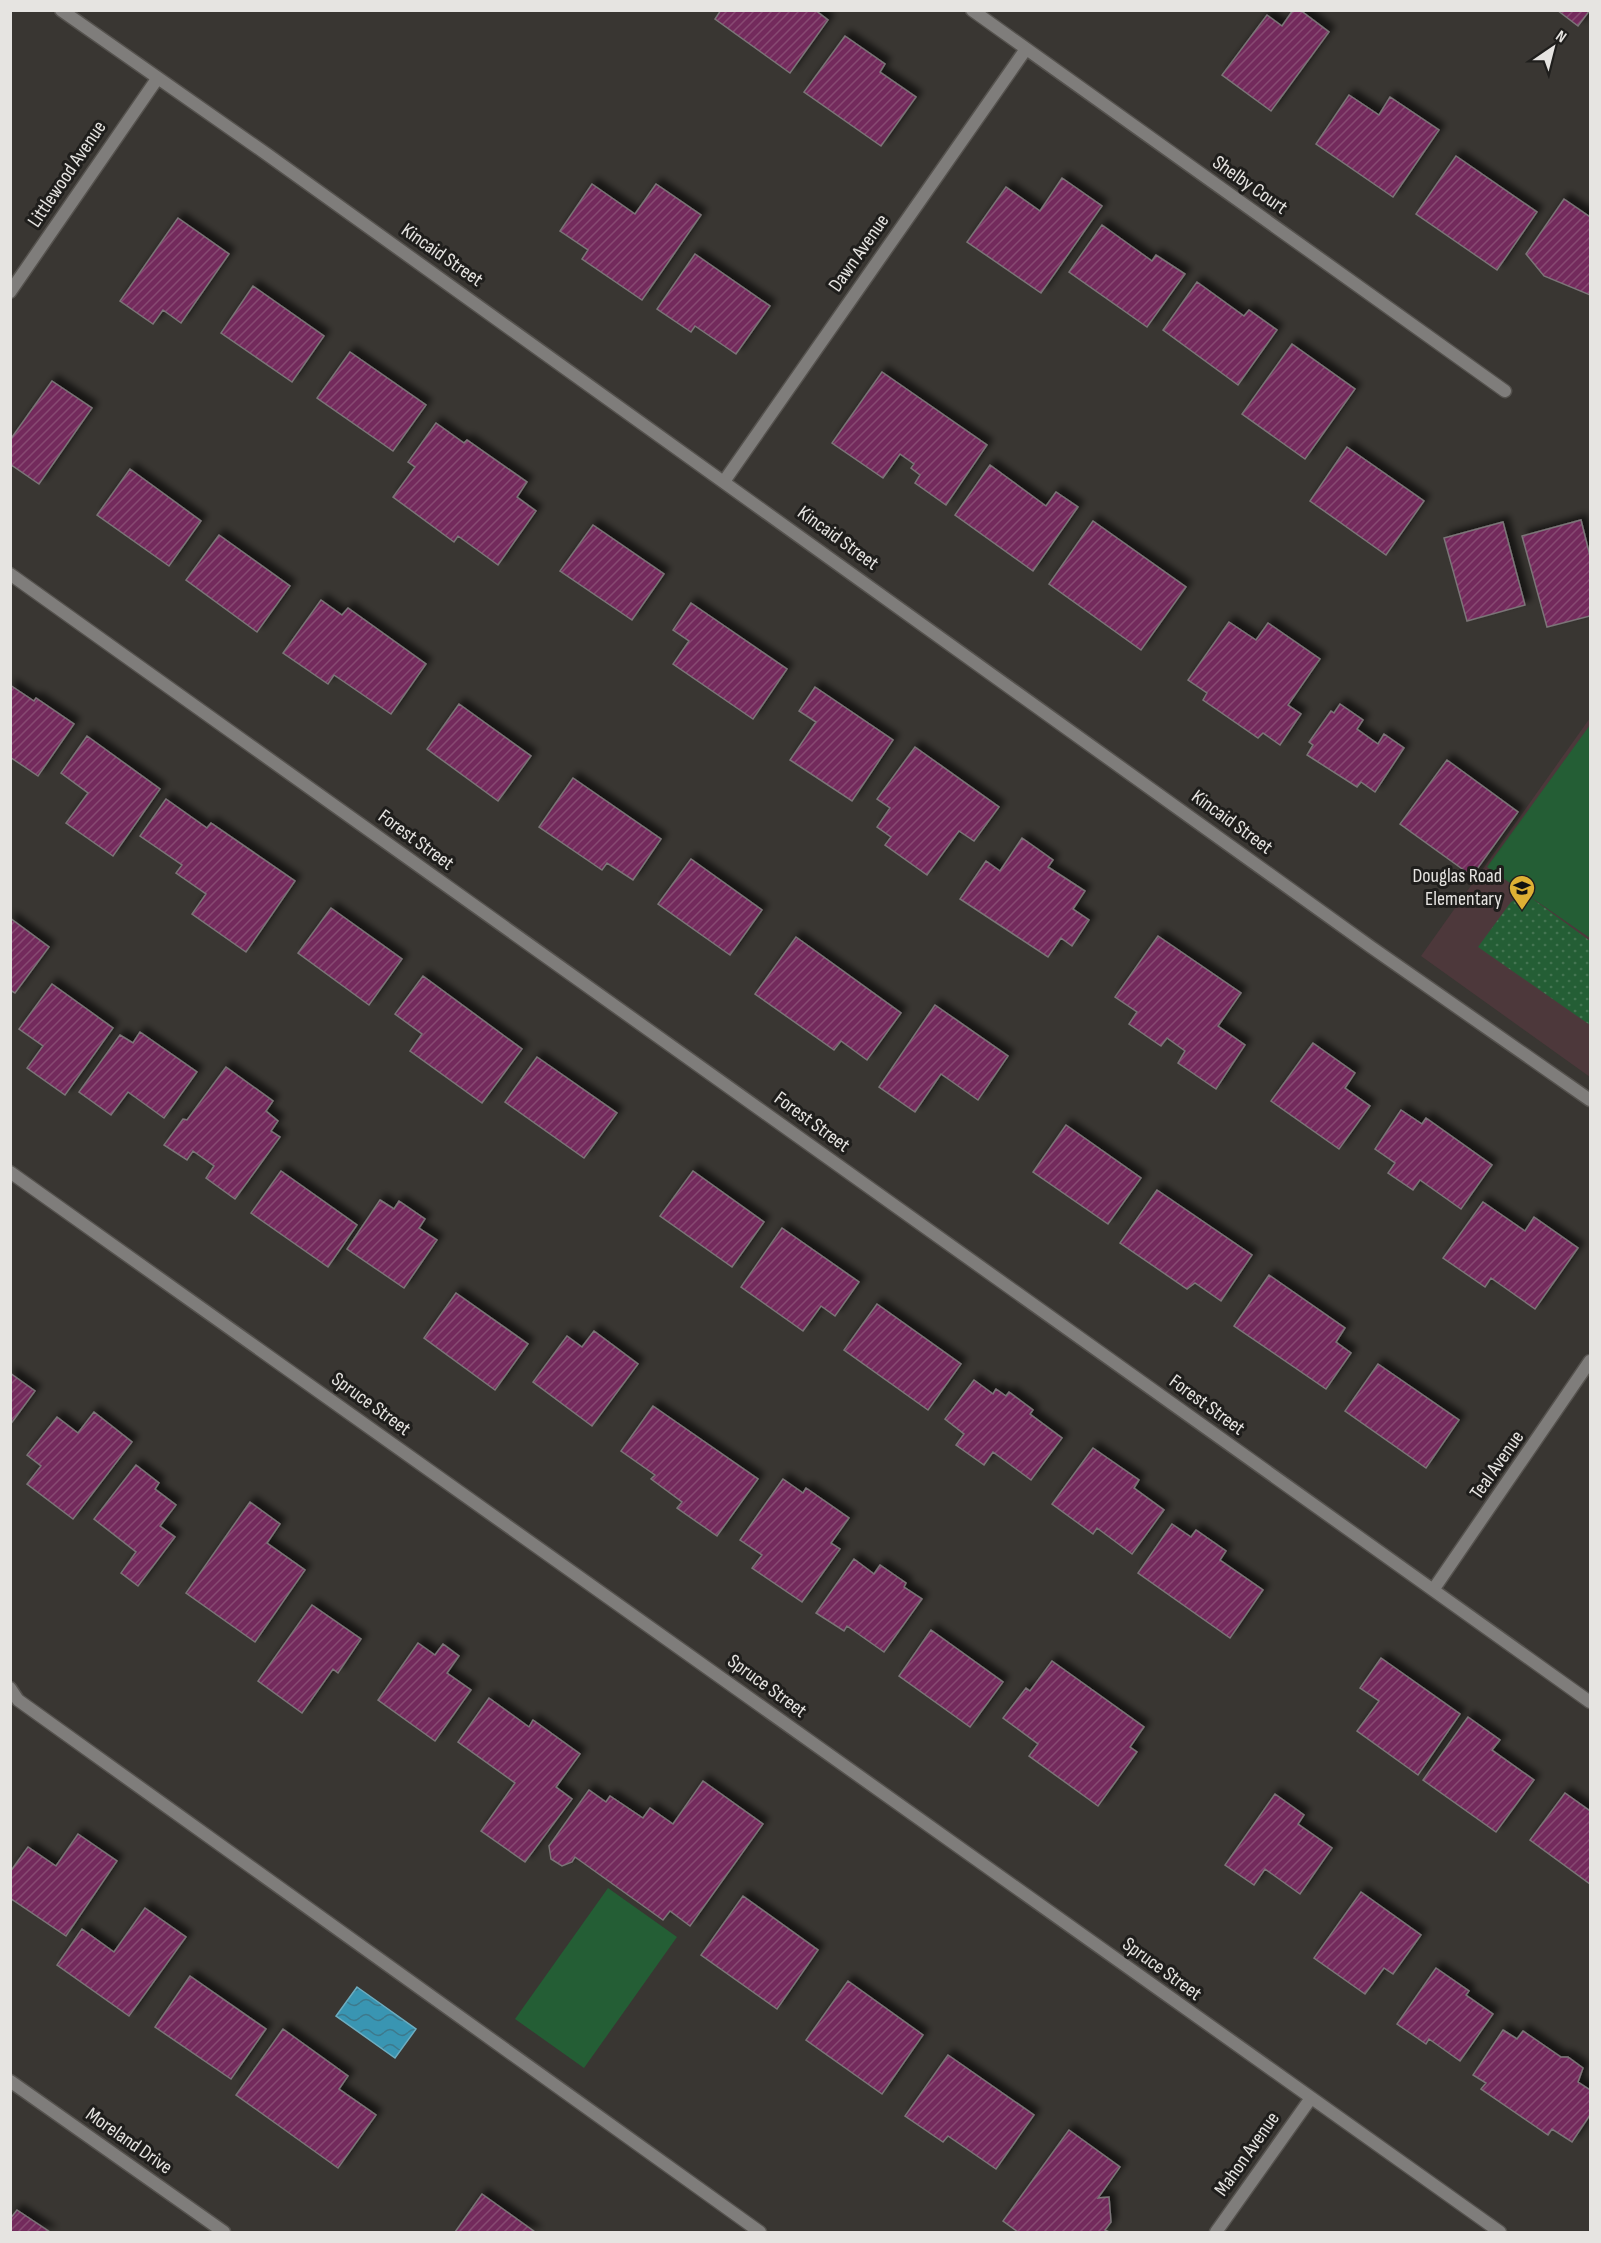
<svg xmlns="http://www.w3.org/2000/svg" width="1601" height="2243" font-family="'Sofia Sans Condensed',sans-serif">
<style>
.education{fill:#4d383b}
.grass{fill:url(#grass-dots)}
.garden{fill:#245e35}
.water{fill:url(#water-waves);stroke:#6dadc0;stroke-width:1.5}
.building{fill:url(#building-hatch);stroke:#7b7578;stroke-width:1.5;filter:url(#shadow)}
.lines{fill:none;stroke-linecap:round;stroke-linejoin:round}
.service-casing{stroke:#55524e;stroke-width:15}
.minor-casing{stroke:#55524e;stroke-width:15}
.service{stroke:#7f7d7b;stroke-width:12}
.minor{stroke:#7f7d7b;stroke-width:12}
.labels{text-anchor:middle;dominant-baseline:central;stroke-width:6;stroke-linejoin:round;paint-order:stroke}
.street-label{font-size:20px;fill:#e6e4e1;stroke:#1f1e1c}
.poi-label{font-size:20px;fill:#e6e4e1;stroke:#1f1e1c;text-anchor:end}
</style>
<defs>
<pattern id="grass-dots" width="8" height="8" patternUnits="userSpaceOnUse" patternTransform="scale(1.5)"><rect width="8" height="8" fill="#245e35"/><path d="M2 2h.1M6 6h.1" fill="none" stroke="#447552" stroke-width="1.8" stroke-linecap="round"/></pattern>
<pattern id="water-waves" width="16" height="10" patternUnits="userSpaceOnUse" patternTransform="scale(1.5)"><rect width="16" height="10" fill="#3995b2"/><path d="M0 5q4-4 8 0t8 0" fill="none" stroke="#3d798c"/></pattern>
<pattern id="building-hatch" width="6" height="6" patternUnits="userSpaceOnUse" patternTransform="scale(1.5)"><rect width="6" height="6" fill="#732a5b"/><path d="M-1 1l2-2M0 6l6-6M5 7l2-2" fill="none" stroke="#874972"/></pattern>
<filter id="shadow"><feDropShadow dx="5.5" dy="-5.5" stdDeviation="3" flood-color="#0009"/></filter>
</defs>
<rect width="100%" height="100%" fill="#393632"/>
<path class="education" d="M1590,718V1077L1421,956Z"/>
<path class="grass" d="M1526,894L1590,941V1025L1478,947L1511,902Z"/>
<path class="garden" d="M1590,725V938L1487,867Z
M608,1888L677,1937L584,2068L515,2019Z"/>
<path class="water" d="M357,1987L416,2029L395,2058L336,2016Z"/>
<path class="building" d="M721,10H815L828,20L790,73L715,19Z
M1293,10H1300L1329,32L1271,111L1222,75L1267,15L1282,26Z
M1557,10H1590L1578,26Z
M845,36L885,64L880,72L916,97L881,146L804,92Z
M1349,95L1379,115L1390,97L1439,130L1393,197L1316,144Z
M1456,156L1537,212L1497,270L1416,214Z
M1062,178L1102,206L1041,293L967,242L1006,187L1040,211Z
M592,184L635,214L656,184L701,215L642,300L582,259L588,250L560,231Z
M1564,199L1590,217V295L1544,276L1526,254Z
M178,218L229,254L181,323L163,310L153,324L120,301Z
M1102,225L1152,261L1156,255L1185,274L1147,327L1069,272Z
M695,254L770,306L736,354L695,326L691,332L657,309Z
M1197,282L1244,316L1249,310L1277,330L1238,385L1163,330Z
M253,286L324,336L292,382L221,333Z
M1292,344L1355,389L1305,459L1242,414Z
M350,352L426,405L393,451L317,398Z
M882,372L987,445L946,505L915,483L920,475L911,468L914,464L900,454L883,478L832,443Z
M52,381L92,408L39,484L10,464V440Z
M436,423L464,443L467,440L527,482L517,497L536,511L498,565L458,536L454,542L393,497L415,467L408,462Z
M1347,447L1424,501L1386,555L1310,501Z
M990,465L1046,506L1056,492L1078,507L1033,571L955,515Z
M130,469L201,521L169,566L97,515Z
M1581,520L1590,556V616L1547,627L1522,536Z
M1093,521L1186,587L1141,650L1049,584Z
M1503,522L1525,605L1467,621L1444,538Z
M593,525L664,574L632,620L560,571Z
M219,535L290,586L257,632L186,580Z
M321,600L342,615L348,608L426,664L391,714L334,675L328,684L283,653Z
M691,603L787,669L753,719L673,664L689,641L673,630Z
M1229,622L1256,640L1268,623L1320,659L1288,705L1301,714L1280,745L1263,733L1258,738L1203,700L1207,693L1188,680Z
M10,685L34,701L36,698L74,724L38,776L10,757Z
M815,687L893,740L852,801L790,760L816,722L799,711Z
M459,704L531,756L498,801L427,749Z
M1340,704L1363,720L1357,729L1378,744L1384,734L1404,748L1375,792L1361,782L1357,787L1307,755L1313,745L1309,742L1331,711L1334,713Z
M87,736L160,789L113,856L66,823L88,793L61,773Z
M915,747L999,807L974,841L959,831L927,875L885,845L891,837L877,827L890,808L877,799Z
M1447,760L1518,812L1472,876L1400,824Z
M573,778L661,839L633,880L607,863L602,870L539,827Z
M166,799L207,828L211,823L295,881L246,952L192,914L206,894L176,873L182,865L140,836Z
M1022,838L1053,860L1048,867L1085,891L1073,909L1089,920L1072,946L1061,938L1048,957L960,899L986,861L1000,871Z
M691,859L762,910L730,955L658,904Z
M331,908L402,959L369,1005L298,953Z
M10,918L49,947L15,993L10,990Z
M1158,936L1241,993L1218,1026L1245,1045L1216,1089L1178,1063L1185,1051L1167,1038L1161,1046L1129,1024L1137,1012L1115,997Z
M796,937L901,1013L867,1060L841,1041L834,1050L755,994Z
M423,976L522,1049L482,1103L410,1051L422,1034L395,1014Z
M52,984L113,1028L65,1095L27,1068L43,1046L19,1029Z
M935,1005L1008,1056L978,1100L941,1074L915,1112L879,1087Z
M140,1032L197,1072L164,1118L128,1092L111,1115L79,1092L120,1035L133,1043Z
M1313,1043L1355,1073L1345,1088L1370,1106L1339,1149L1271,1101Z
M537,1057L617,1113L584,1158L505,1102Z
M226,1067L273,1101L266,1111L278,1121L271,1131L280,1137L235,1199L206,1178L214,1166L193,1151L187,1160L164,1145L183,1119L187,1120Z
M1401,1110L1422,1124L1426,1118L1492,1165L1461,1209L1420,1180L1413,1190L1388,1173L1395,1163L1375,1149Z
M1066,1125L1141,1178L1108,1224L1033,1172Z
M281,1171L357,1225L328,1267L251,1213Z
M693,1171L764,1222L732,1267L660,1216Z
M1157,1190L1252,1255L1221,1301L1195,1283L1187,1289L1120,1243Z
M380,1200L394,1209L399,1201L425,1219L419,1228L437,1240L404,1288L347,1249Z
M1483,1202L1525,1231L1534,1217L1578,1248L1535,1309L1491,1278L1485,1287L1443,1258Z
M782,1228L859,1282L835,1316L821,1306L803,1331L741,1287Z
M1269,1275L1345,1328L1336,1342L1351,1353L1326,1389L1234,1326Z
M456,1293L528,1344L495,1390L424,1338Z
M877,1304L961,1364L928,1410L844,1350Z
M594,1331L638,1364L592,1426L533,1382L567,1336L582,1347Z
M1378,1364L1459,1420L1426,1468L1345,1411Z
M10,1373L35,1391L10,1425Z
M974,1380L993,1394L996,1389L1006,1396L1009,1392L1033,1410L1030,1414L1062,1438L1031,1480L993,1452L984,1465L956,1445L964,1434L945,1419Z
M653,1406L758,1479L717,1536L677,1508L682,1502L651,1479L655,1475L621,1451Z
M94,1412L132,1442L73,1519L27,1484L41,1466L27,1455L57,1417L78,1433Z
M1093,1448L1139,1480L1134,1488L1164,1510L1132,1554L1097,1528L1093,1534L1052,1504Z
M136,1465L159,1483L155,1489L176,1505L160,1526L175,1537L138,1586L121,1573L136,1552L94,1519Z
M783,1479L803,1493L806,1488L849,1518L831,1543L840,1549L802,1602L752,1568L762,1555L740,1540Z
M250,1502L280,1524L267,1543L305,1570L255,1642L186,1593Z
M1172,1524L1191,1537L1196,1530L1226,1551L1220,1560L1263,1590L1230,1638L1138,1573Z
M854,1559L874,1574L880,1565L906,1583L904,1587L922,1599L884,1652L847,1626L844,1631L816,1613Z
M312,1605L361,1639L338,1673L333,1669L302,1713L258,1681Z
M931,1630L1003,1682L970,1727L899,1676Z
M418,1643L435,1655L443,1644L459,1656L447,1673L471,1690L435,1741L378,1700Z
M1381,1658L1460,1714L1418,1775L1357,1731L1379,1701L1360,1688Z
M1052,1661L1144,1727L1130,1747L1137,1752L1098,1806L1029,1756L1038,1744L1003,1718L1026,1688L1030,1691Z
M489,1698L529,1727L533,1720L580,1754L556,1787L572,1799L525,1862L481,1831L515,1783L458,1742Z
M1468,1717L1500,1740L1492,1750L1534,1780L1496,1832L1423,1780Z
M703,1781L763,1824L690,1926L670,1911L663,1920L575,1857L572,1862L562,1866L551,1859L549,1846L589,1790L606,1802L610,1796L643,1818L650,1808L673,1824Z
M1565,1793L1590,1811V1884L1530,1840Z
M1275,1794L1304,1815L1298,1824L1332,1848L1300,1894L1265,1869L1254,1885L1225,1865Z
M78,1834L117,1861L66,1936L10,1898V1872L28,1847L56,1866Z
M1361,1892L1421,1935L1393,1974L1384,1968L1365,1994L1314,1958Z
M743,1896L818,1950L777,2009L701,1955Z
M145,1908L186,1937L129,2016L57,1965L82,1929L114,1952Z
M1436,1968L1469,1991L1466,1995L1493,2014L1460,2061L1429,2039L1426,2044L1397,2024Z
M190,1976L266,2029L231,2079L155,2027Z
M848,1981L923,2035L882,2094L806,2040Z
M283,2029L348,2076L339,2089L376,2115L338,2168L236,2095Z
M1503,2030L1517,2039L1523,2031L1561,2057H1568L1583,2068L1578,2082L1590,2090V2115L1572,2142L1552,2129L1548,2135L1481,2089L1486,2083L1473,2075Z
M948,2055L1034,2115L996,2169L948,2136L943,2142L905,2116Z
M1069,2130L1120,2167L1098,2198L1109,2197L1111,2222L1105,2230L1109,2232H1018L1003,2221Z
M482,2194L535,2232H455Z
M17,2210L50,2232H10V2219Z"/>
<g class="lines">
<g class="service-casing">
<path id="service" d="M10,1688L18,1700L760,2232"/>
</g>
<g class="minor-casing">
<path id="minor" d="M61,10L268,155L1371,947L1590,1100
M972,10L1505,391
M10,292L157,79
M725,480L1026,49
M10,574L1590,1702
M10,1172L1500,2232
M1433,1590L1590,1361
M10,2081L224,2232
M1216,2232L1311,2098"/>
</g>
<use href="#service" class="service"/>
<use href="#minor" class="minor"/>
</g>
<defs>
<g id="school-pin" transform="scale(1.35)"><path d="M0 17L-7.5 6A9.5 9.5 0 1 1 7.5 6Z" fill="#dfb034" stroke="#1f1e1c"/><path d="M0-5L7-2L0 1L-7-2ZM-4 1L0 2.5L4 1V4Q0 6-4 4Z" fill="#111"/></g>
</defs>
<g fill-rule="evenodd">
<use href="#school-pin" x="1522" y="888"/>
</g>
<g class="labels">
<g class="street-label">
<text transform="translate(67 174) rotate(-56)">Littlewood Avenue</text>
<text transform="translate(1250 185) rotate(35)">Shelby Court</text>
<text transform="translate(859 253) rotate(-55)">Dawn Avenue</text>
<text transform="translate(442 255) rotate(35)">Kincaid Street</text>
<text transform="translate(838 538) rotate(36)">Kincaid Street</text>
<text transform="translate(1232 822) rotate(36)">Kincaid Street</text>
<text transform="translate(416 840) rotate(36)">Forest Street</text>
<text transform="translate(812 1122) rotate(36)">Forest Street</text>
<text transform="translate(371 1404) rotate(36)">Spruce Street</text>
<text transform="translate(1207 1405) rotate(36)">Forest Street</text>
<text transform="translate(1497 1465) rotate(-55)">Teal Avenue</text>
<text transform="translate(767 1686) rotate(36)">Spruce Street</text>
<text transform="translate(1162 1969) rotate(36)">Spruce Street</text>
<text transform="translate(129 2141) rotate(35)">Moreland Drive</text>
<text transform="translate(1247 2154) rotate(-55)">Mahon Avenue</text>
</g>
<g class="poi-label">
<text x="1502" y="876">Douglas Road<tspan x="1502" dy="23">Elementary</tspan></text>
</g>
</g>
<rect width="1601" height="2243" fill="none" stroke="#e6e4e1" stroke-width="24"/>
<g transform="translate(1553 48) rotate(35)" stroke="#1f1e1c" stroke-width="4.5" paint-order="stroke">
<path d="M0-4.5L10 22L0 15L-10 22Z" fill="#e6e4e1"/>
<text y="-9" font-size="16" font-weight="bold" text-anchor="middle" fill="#e6e4e1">N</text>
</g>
</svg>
